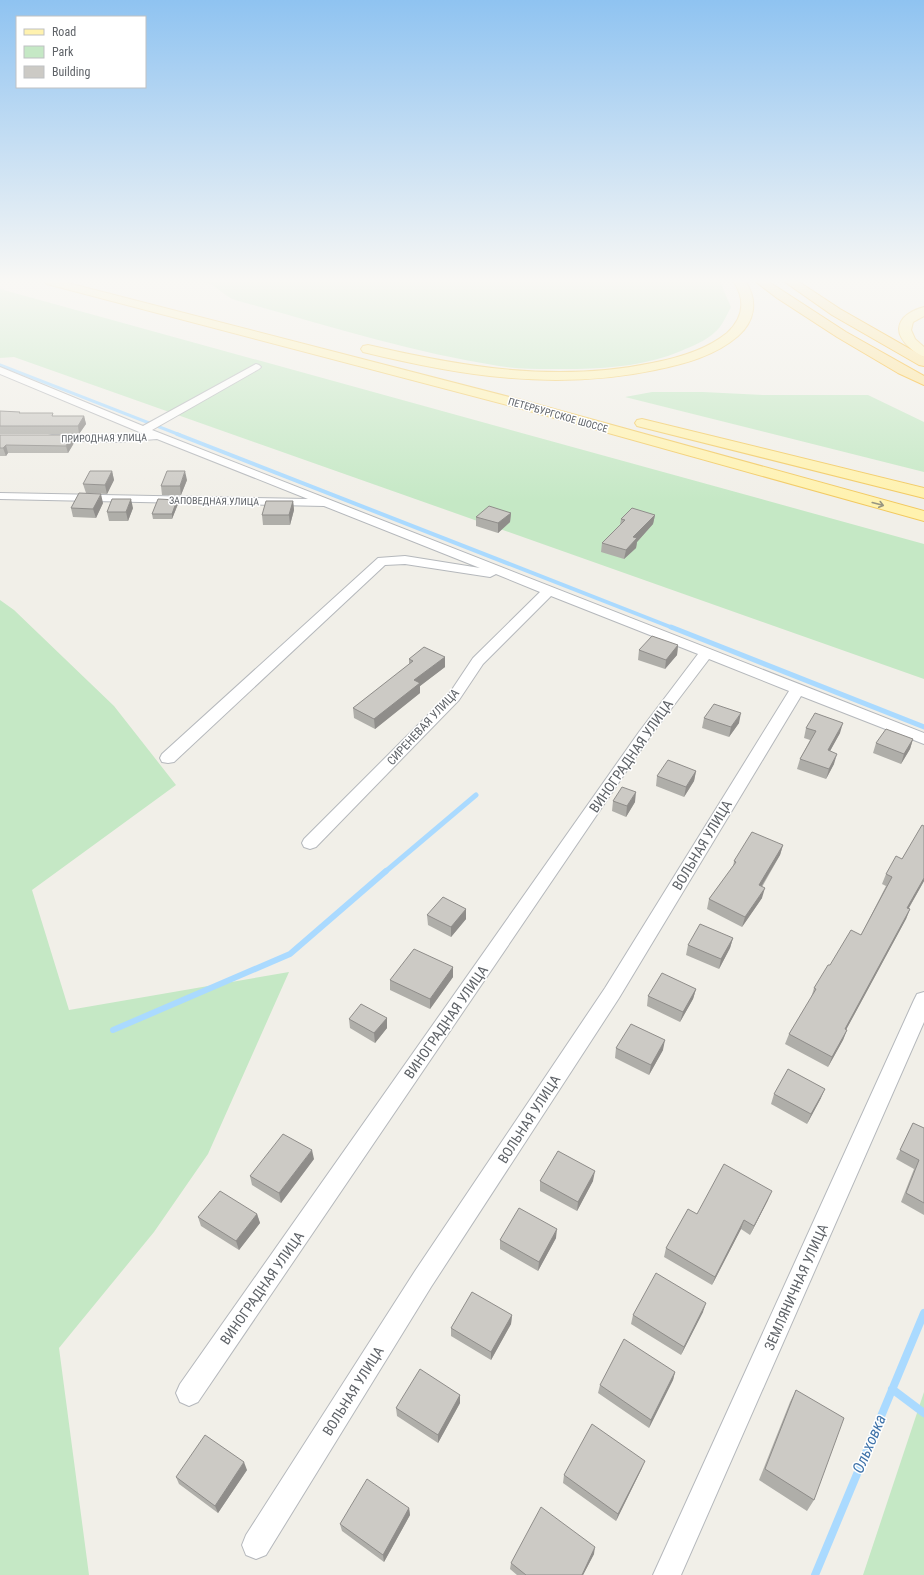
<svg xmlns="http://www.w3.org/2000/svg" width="924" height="1575" font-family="'Roboto Condensed',sans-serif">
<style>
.green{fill:#c5e8c5}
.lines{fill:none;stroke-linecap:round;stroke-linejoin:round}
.stream-far4{stroke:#aadaff;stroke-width:3}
.stream-far3{stroke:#aadaff;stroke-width:4}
.stream-far2{stroke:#aadaff;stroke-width:5}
.stream-far1{stroke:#aadaff;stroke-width:6}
.stream{stroke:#aadaff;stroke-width:8}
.street-casing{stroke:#b5b8bc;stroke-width:2}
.primary-casing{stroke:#f2c960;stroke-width:2}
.highway-casing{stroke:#f9ab00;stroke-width:2}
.street{fill:#fff;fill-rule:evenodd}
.primary{fill:#fff2af;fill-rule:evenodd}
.highway{fill:#fde293;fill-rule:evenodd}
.wall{fill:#afaea9}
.shaded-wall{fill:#8f8d8a}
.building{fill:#cccac5;stroke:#8f8d8a}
.oneway{stroke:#979581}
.labels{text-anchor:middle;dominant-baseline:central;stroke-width:3;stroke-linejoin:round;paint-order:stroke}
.far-street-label{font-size:10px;fill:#5f6368;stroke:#fff}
.street-label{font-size:12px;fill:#5f6368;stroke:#fff}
.near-street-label{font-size:14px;fill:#5f6368;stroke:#fff}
.near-water-label{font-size:16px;font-style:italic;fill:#4174aa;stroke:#fff}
</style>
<rect width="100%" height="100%" fill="#f1efe8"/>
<path class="green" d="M204,282H720L731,307C727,314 722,327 715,332C706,341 692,346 681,351C648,365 613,368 577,369C552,369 524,370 499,366C409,352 322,324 235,300C223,296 216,284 204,282Z
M0,289L924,544V679L14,357L0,358Z
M652,392H703L763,395H868L924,422V472L625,397Z
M0,600L14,610L114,706L176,785L32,890L69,1010L289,972L208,1154L154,1232L59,1348L89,1575H0Z
M924,1392V1575H863Z"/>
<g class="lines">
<path class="stream-far4" d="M0,365L180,435"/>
<path class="stream-far3" d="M177,434L673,628"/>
<path class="stream-far2" d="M671,627L924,727
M385,872L476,795"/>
<path class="stream-far1" d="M113,1030L290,954L386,871"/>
<path class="stream" d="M892,1389L924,1413
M815,1575L924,1313"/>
<g class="street-casing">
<path id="street" d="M256,364L259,365L261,367L259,369L152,430L924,733V744L801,696L619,998L431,1287L266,1555L256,1559L246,1555L242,1545L246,1535L415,1271L605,988L789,691L709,659L649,738L198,1402L189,1406L180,1402L176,1393L180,1384L639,732L698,654L551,596L483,664L459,700L316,847L310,849L304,847L302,843L304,839L449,694L473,658L540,592L496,574L490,577L405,564L385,565L174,762L168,763L162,762L160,758L162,754L378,558L405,556L480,568L324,506L0,499V493L308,499L157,439L119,442L48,440L47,438L48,436L52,435L119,436L144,434L0,374V367L143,426Z
M924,992V1022L681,1575H653L914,1000L917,994Z"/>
</g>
<g class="primary-casing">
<path id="primary" d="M45,282H64L525,401L924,511V521L515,407L47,284Z
M734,282H746C758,301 755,321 738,336C715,356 684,364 655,370C555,391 461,376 363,352L361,349L363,346L368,345C463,367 555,383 652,363C678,358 706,350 727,333C743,318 746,301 734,282Z
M924,307V316L913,322L911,330L915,339L924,347V357C918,355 913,351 909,347C889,328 902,313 924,307Z
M642,419L924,488V498L637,426L635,423L637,420Z"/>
</g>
<g class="highway-casing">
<path id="highway" d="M756,282H769L846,332L924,376V385L898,373L837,337L777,298Z
M785,282H799L840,309L924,357V366L919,365L832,315Z"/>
</g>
<use href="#street" class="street"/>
<use href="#primary" class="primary"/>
<use href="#highway" class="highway"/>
</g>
<path class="wall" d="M0,411L54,416H84L86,424L79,434H0Z
M0,435L74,443L68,453H8L6,456H0Z
M112,471L114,480L107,494L86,493L83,484Z
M187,480L181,495H162L161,486Z
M177,500L178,504L172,519H153L152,514Z
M293,501L294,510L290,525H263L262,515Z
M103,503L96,518L73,517L71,508Z
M133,508L128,521H109L107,512Z
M511,513L510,522L498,533L476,526V517Z
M655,515L653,524L637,542L636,548L624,559L601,552L602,543L620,525L621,519Z
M678,645L677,655L665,669L638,660L639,650Z
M445,657V667L420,686V693L375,729L354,718L353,708L409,665V659Z
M704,718L739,723L729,737L702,728Z
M806,728L840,733L830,751L834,764L826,779L797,769L800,759L810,740L804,738Z
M913,739L910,749L901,764L873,753L876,743Z
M696,771L694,781L684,797L656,786L657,776Z
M613,801L635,802L626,817L612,811Z
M924,826V881L909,908L910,909L906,919L846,1030H847L843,1040L828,1067L785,1044L789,1034L811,998L814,988L830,965L861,935L886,886L882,884L886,874L902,859Z
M783,845L780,855L762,887V898L742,927L707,909L709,899L733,867L734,861Z
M466,909V919L451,937L428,925L427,915Z
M733,938L730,948L719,969L686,955L688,945Z
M453,967V977L430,1009L390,990V980Z
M696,989L693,999L680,1022L647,1006L648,996Z
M387,1018V1028L375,1043L350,1028L349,1019Z
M616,1048L663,1050L649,1075L615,1058Z
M774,1094L821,1098L807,1124L771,1104Z
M913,1123L924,1128V1215L901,1202L914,1169L896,1159Z
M314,1159L281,1203L252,1185L250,1176Z
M540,1181H593L577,1211L540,1191Z
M768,1200L750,1235L741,1229L712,1285L664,1257L666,1248L697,1214Z
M257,1214L260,1223L239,1250L201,1226L198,1217Z
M556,1238L538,1271L500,1249V1240Z
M703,1312L681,1355L631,1324L633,1315Z
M512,1315L511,1324L491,1360L451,1336V1328Z
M675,1372L673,1380L649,1428L598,1393L600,1385Z
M796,1390L814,1500L807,1511L759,1480L790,1402Z
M460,1395V1403L438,1443L397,1416L396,1408Z
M642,1468L616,1521L563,1483L564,1475Z
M247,1470L218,1513L179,1484L176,1477Z
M409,1508L410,1515L384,1562L342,1531L340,1524Z
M594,1554L583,1575H517L510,1569L511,1563Z"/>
<path class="shaded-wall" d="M84,416L86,424L79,434L78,426Z
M72,435L74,443L68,453L66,446Z
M6,445L8,453L6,456L3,448Z
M112,471L114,480L107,494L105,485Z
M185,471L187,480L181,495L180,486Z
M101,494L103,503L96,518L93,509Z
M131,499L133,508L128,521L126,512Z
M177,500L178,504L172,519V514Z
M293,501L294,510L290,525L289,515Z
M511,513L510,522L498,533V523Z
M655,515L653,524L637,542L636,548L624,559L626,550L633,537Z
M678,645L677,655L665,669L666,660Z
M445,657V667L420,686V693L375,729L374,719L414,680Z
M741,713L739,723L729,737L731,727Z
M843,723L840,733L825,760L828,750Z
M913,739L910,749L901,764L904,754Z
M837,754L834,764L826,779L829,769Z
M696,771L694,781L684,797L686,787Z
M636,792L635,802L626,817L627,806Z
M783,845L780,855L756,895L759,885Z
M924,878V881L903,918L907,908Z
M765,888L762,898L742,927L745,917Z
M466,909V919L451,937V927Z
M910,909L906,919L841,1039L845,1029Z
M733,938L730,948L719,969L721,959Z
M453,967V977L430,1009V999Z
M696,989L693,999L680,1022L683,1012Z
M387,1018V1028L375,1043L374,1033Z
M847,1030L843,1040L828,1067L832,1057Z
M665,1040L663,1050L649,1075L651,1065Z
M825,1089L821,1098L807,1124L811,1114Z
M312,1150L314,1159L281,1203L279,1193Z
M595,1171L593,1181L577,1211L578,1202Z
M772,1191L768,1200L750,1235L754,1226Z
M257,1214L260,1223L239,1250L236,1241Z
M744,1220L741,1229L712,1285L715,1277Z
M557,1229L556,1238L538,1271L539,1262Z
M706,1303L703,1312L681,1355L684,1347Z
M512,1315L511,1324L491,1360V1352Z
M675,1372L673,1380L649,1428L651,1420Z
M460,1395V1403L438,1443V1435Z
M645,1461L642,1468L616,1521L618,1514Z
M244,1462L247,1470L218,1513L215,1506Z
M409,1508L410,1515L384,1562L383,1555Z
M595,1547L594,1554L583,1575H582Z"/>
<path class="building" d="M0,411L20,412L19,413H53L52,416H84L78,426H0Z
M0,435H72L66,446L6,445L3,448H0Z
M90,471H112L105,485L83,484Z
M167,471H185L180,486H161Z
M79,493L101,494L93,509L71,508Z
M112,499H131L126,512H107Z
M158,499L177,500L172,514H152Z
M266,501H293L289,515H262Z
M489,506L511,513L498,523L476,517Z
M632,508L655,515L633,537L637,538L626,550L602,543L625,520L621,519Z
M652,636L678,645L666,660L639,650Z
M424,647L445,657L414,680L420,683L374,719L353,708L413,661L409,659Z
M714,704L741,713L731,727L704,718Z
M815,713L843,723L828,750L837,754L829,769L800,759L816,731L806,728Z
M886,729L913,739L904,754L876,743Z
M668,760L696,771L686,787L657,776Z
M622,787L636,792L627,806L613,801Z
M922,825L924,826V878L907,908L910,909L845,1029L847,1030L832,1057L789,1034L816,989L814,988L828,965H830L851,930L861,935L892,877L886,874L896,856L902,859Z
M752,832L783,845L759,885L765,888L745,917L709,899L736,862L734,861Z
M443,897L466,909L451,927L427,915Z
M700,924L733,938L721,959L688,945Z
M414,949L453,967L430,999L390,980Z
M662,973L696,989L683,1012L648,996Z
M361,1004L387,1018L374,1033L349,1019Z
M631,1024L665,1040L651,1065L616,1048Z
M788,1069L825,1089L811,1114L774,1094Z
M913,1123L924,1128V1203L906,1193L919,1160L900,1150Z
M283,1134L312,1150L279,1193L250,1176Z
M558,1151L595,1171L578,1202L540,1181Z
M724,1164L772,1191L754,1226L744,1220L715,1277L666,1248L688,1209L697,1214Z
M220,1191L257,1214L236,1241L198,1217Z
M519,1208L557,1229L539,1262L500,1240Z
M656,1273L706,1303L684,1347L633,1315Z
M472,1292L512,1315L491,1352L451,1328Z
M624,1339L675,1372L651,1420L600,1385Z
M420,1369L460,1395L438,1435L396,1408Z
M796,1390L844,1418L814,1500L765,1469Z
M592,1424L645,1461L618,1514L564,1475Z
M205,1435L244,1462L215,1506L176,1477Z
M367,1479L409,1508L383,1555L340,1524Z
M541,1507L595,1547L582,1575H526L511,1563Z"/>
<defs><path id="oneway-shaft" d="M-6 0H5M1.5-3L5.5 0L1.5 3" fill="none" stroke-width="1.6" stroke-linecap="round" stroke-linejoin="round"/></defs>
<use class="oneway" href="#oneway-shaft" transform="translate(878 504) rotate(15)"/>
<linearGradient id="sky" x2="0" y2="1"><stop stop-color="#8fc3f1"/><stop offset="0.56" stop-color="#f9f8f5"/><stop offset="1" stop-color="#f9f8f5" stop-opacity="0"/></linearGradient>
<rect width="924" height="502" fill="url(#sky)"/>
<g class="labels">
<g class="far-street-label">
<text transform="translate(558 415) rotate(16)">ПЕТЕРБУРГСКОЕ ШОССЕ</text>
<text transform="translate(104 438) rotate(-1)">ПРИРОДНАЯ УЛИЦА</text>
<text transform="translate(214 501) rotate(1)">ЗАПОВЕДНАЯ УЛИЦА</text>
</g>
<g class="street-label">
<text transform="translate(423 727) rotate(-47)">СИРЕНЕВАЯ УЛИЦА</text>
</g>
<g class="near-street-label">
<text transform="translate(631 756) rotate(-55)">ВИНОГРАДНАЯ УЛИЦА</text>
<text transform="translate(702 845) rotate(-59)">ВОЛЬНАЯ УЛИЦА</text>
<text transform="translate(446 1022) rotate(-55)">ВИНОГРАДНАЯ УЛИЦА</text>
<text transform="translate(529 1119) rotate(-57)">ВОЛЬНАЯ УЛИЦА</text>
<text transform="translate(796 1287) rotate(-66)">ЗЕМЛЯНИЧНАЯ УЛИЦА</text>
<text transform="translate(262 1288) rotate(-55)">ВИНОГРАДНАЯ УЛИЦА</text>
<text transform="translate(353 1391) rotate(-58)">ВОЛЬНАЯ УЛИЦА</text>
</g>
<g class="near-water-label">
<text transform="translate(869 1444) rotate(-67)">Ольховка</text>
</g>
</g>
<rect x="16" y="16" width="130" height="72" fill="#ffffff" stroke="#bfc1c3"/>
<rect x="24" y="29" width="20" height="6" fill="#fff2af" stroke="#bfc1c3"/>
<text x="52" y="36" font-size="12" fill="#5f6368">Road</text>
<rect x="24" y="46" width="20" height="12" fill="#c5e8c5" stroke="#bfc1c3"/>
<text x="52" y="56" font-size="12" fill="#5f6368">Park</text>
<rect x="24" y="66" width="20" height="12" fill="#cccac5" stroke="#bfc1c3"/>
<text x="52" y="76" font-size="12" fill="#5f6368">Building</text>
</svg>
